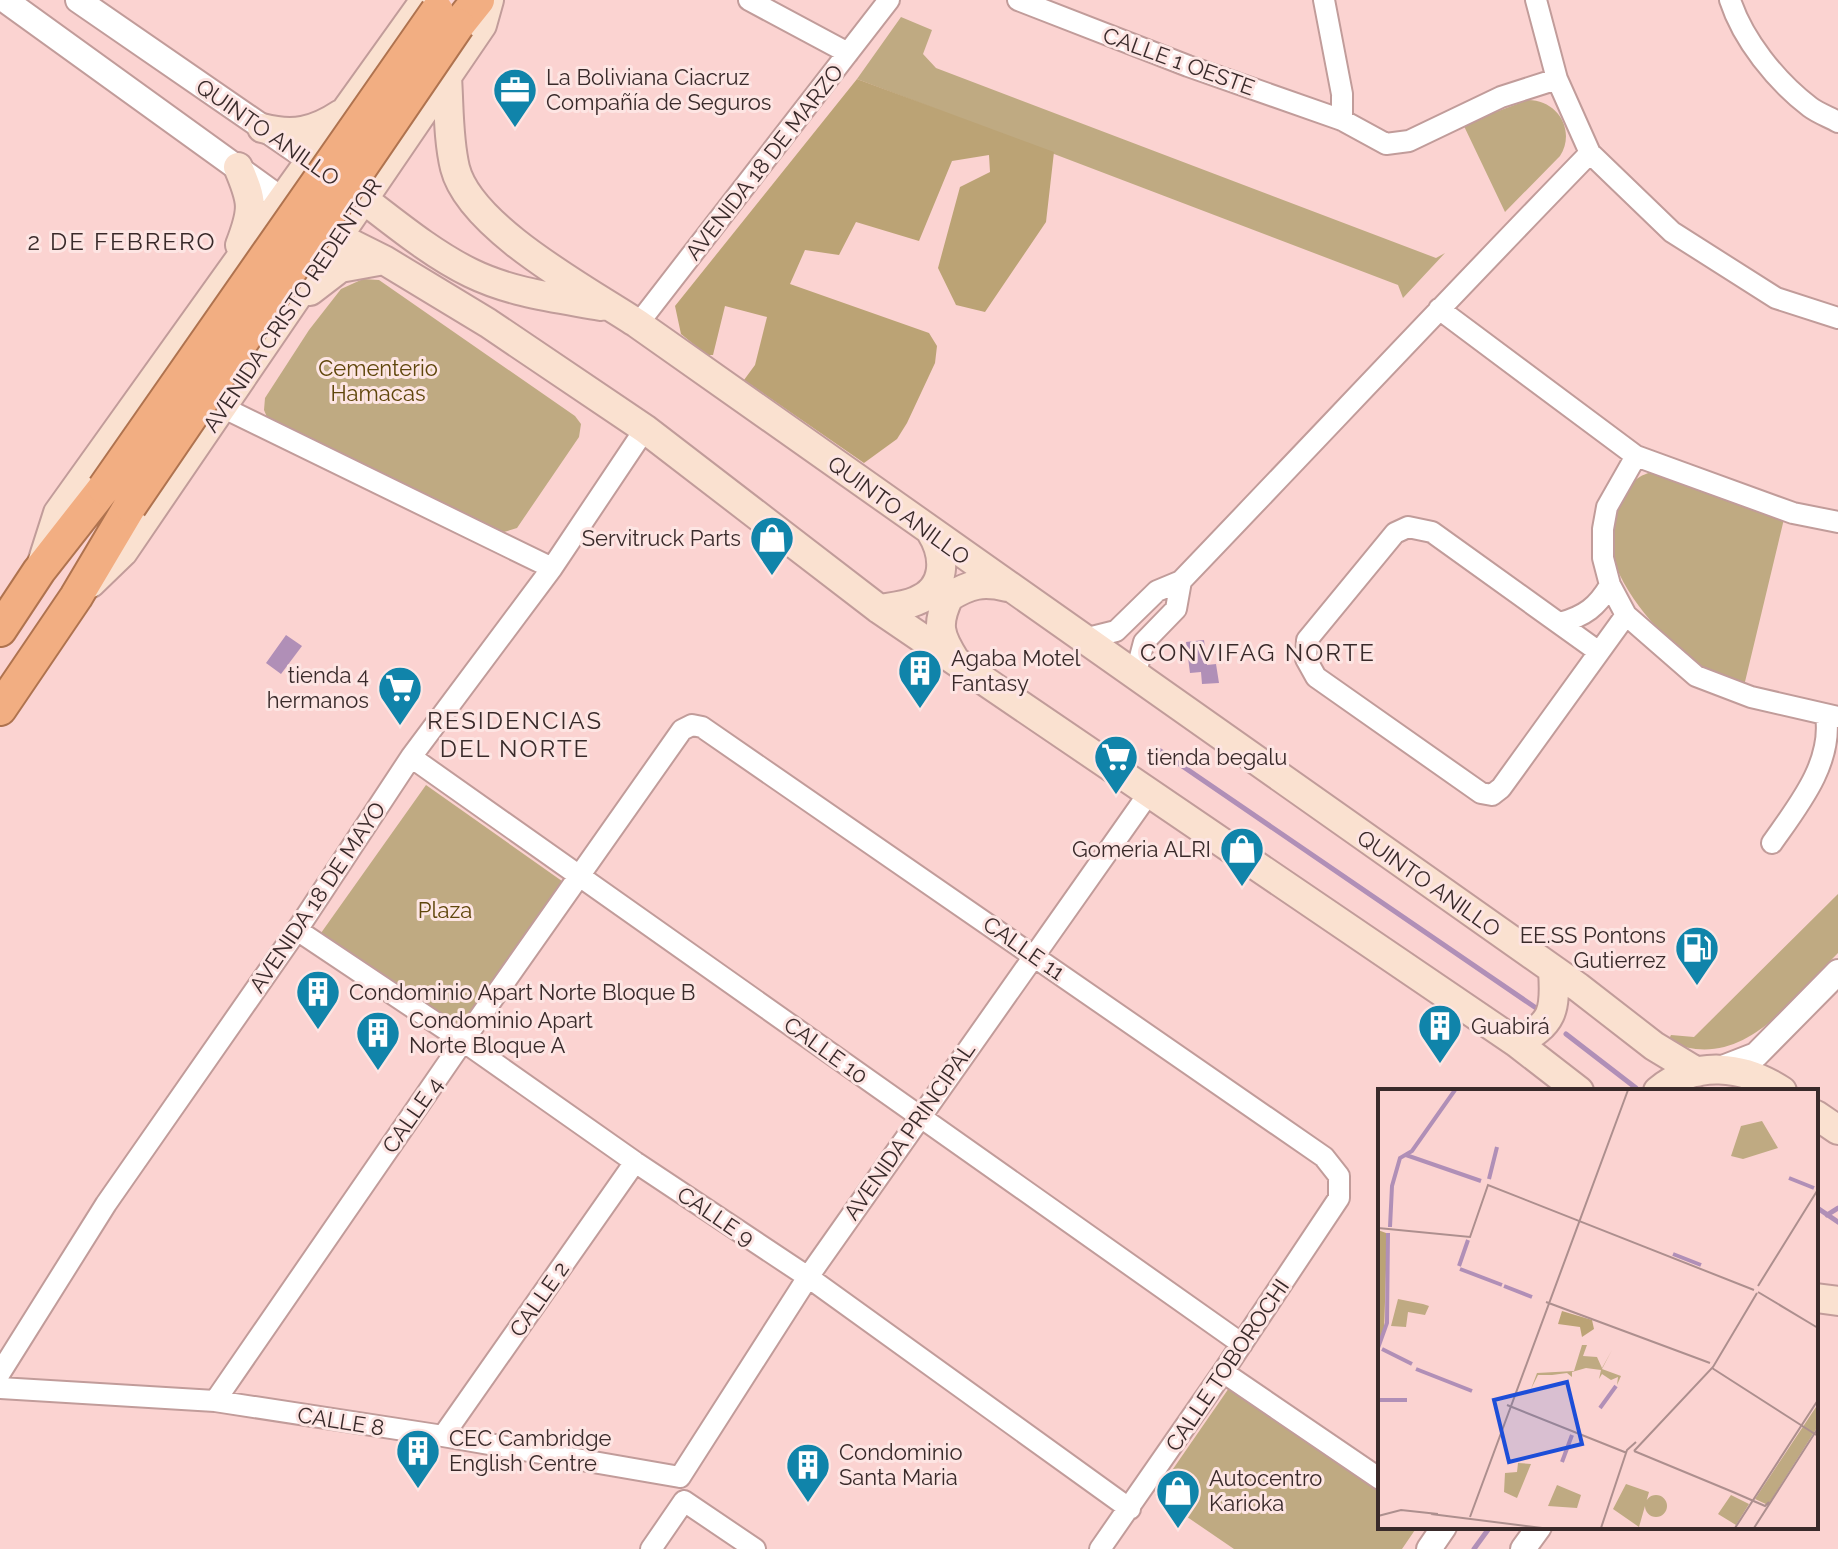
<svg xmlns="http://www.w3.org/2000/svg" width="1838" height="1549" font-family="Raleway,sans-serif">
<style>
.green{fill:#bfaa82}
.forest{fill:#bba375}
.water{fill:#b08fb7}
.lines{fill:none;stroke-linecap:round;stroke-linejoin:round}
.stream{stroke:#b08fb7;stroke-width:5}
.minor-casing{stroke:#c19c9a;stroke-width:24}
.tertiary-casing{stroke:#c19c9a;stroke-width:28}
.secondary-casing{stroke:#c19c9a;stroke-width:32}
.trunk-casing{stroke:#af734f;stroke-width:36}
.minor{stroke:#fff;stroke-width:20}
.tertiary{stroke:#fff;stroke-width:24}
.secondary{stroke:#fae1d0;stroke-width:28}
.trunk{stroke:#f2ae82;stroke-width:32}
.trunk-bridge-casing{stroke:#af734f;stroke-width:36;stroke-linecap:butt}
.trunk-bridge{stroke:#f2ae82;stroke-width:32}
.labels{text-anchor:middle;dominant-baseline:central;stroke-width:6;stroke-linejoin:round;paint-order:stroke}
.street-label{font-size:22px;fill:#392a2a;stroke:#fde5e3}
.poi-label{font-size:22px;fill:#392a2a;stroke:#fde5e3;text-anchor:start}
.park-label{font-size:22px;fill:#5f460b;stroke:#fde5e3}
.neighbourhood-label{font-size:24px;letter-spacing:2px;fill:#392a2a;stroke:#fde5e3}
.inset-river{fill:none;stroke:#b08fb7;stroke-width:4}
.inset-road{fill:none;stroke:#ad8f8e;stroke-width:2}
.view{fill:#1d4ed8;fill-opacity:0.15;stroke:#1d4ed8;stroke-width:4}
.inset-edge{fill:none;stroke:#392a2a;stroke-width:4}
</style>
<rect width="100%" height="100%" fill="#fbd3d1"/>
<path class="green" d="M901,17L932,30L923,54L936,68L1436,258L1445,253L1403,298L1398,285L857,79Z
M1528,100C1558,100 1576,131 1560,156L1505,212L1463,124Z
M363,279L379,280L575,416L581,424L579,437L517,528L504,532L269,422L264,410L265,398L309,330L341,289Z
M1658,471L1707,493L1784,519L1744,686C1720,676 1697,666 1679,649C1642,617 1586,549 1620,499C1631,483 1637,474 1658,471Z
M426,785L569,886L470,1026L447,1024L321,933Z
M1838,894V953C1792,999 1742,1075 1668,1041L1671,1035L1694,1037Z
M1229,1388L1380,1491V1527H1417L1402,1549H1234L1155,1495Z"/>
<path class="forest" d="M857,79L1054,152L1046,222L985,312L956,305L938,268L960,187L990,172L989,155L952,161L919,241L856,222L839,255L805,250L790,284L929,333L937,346L935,363L907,423L897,439L864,463L744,380L755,365L767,317L725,306L713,355H707L681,334L675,306Z"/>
<path class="water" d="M286,635L302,646L281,674L266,663Z
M1204,640L1207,665L1216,664L1219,683L1202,684L1201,672L1190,673L1186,642Z"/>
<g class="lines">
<path class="stream" d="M1156,748L1539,1010
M1566,1034L1636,1088
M1816,1207L1838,1222
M1827,1215L1838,1208
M1474,1549L1490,1527"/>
<g class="minor-casing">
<path id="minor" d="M749,0L848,53
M1018,0L1188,66L1342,120L1386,144L1409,141L1501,97L1557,79
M1324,0L1342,94V120
M1536,0L1557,79L1590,153L1672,232L1776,298L1838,318
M1730,0C1743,40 1776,81 1810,107C1818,113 1829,117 1838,122
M1439,309L1636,456L1793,513L1838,522
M638,324L889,0
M222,407L552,568
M1636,456L1607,507L1603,529V558L1610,585L1626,615L1696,676L1751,697L1838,717
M1560,623C1585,616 1597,607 1610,585
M1084,639L1116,631L1157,591L1181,581C1318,438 1453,294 1590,153
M1599,652L1432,532L1408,527L1395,533L1307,640L1306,659L1316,677L1481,793L1492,795L1501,788L1626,615
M1135,676L1144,642L1176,609L1181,581
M411,757L1242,1344
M1772,843C1798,806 1833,763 1826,716
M297,930L463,1041L635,1162L808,1277L1130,1509
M1223,1372L1380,1479
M0,1373L106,1204L297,930L411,757L552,568L645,429
M0,1388L215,1401L443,1436L680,1477
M215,1401L463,1041L682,730L692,725L702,727L1324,1157L1339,1176V1198L1223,1372L1100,1549
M443,1436L635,1162
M680,1477L808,1277L1149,793
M684,1501L755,1549
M651,1549L684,1501"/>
</g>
<g class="tertiary-casing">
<path id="tertiary" d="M5,0L282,200
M78,0L310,160
M1720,1069L1756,1055L1838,972
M1429,1549L1444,1527
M1523,1549L1539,1527"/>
</g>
<g class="secondary-casing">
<path id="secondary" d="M447,77C449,107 448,139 455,168C470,228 588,291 638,324L1578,987L1654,1046L1697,1072
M262,128C293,136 314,132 341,114
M238,167C253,202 254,209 240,245
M350,189C389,218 428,252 471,273C512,293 557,298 601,306
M282,200L338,237L384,260L488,323L645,429L879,609L1517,1043L1579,1091
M310,291L340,268L384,260
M42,563L58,513L425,0
M91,583L123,552L482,25L489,0
M879,609C891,607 905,606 916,601C947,589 946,556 931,532
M955,660C939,635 936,624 949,597C970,584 983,581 1007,587
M1517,1043C1553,1023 1556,1012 1553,971
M1658,1091C1695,1060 1743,1065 1782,1091
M1816,1115L1838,1130
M1816,1298L1838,1301"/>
</g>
<g class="trunk-casing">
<path id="trunk" d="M458,25L478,0
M0,630L39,571L104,488
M0,709L76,597L130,506"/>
</g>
<use href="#minor" class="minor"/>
<use href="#tertiary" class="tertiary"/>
<use href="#secondary" class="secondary"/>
<use href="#trunk" class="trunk"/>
<g class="trunk-bridge-casing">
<path id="trunk-bridge" d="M104,488L437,11
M130,506L458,25"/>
</g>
<use href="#trunk-bridge" class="trunk-bridge"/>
</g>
<defs>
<g id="office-pin" transform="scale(2.3)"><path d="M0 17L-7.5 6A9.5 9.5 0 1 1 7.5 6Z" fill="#1084aa" stroke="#fde5e3"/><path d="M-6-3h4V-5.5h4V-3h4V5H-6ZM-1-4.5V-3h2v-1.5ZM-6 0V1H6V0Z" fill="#fff"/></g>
<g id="shop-pin" transform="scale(2.3)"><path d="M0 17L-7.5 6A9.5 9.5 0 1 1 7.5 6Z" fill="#1084aa" stroke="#fde5e3"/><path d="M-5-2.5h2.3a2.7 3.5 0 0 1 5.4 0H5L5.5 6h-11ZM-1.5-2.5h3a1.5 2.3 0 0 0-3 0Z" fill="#fff"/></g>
<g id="building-pin" transform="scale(2.3)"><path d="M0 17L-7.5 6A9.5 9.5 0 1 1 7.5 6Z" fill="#1084aa" stroke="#fde5e3"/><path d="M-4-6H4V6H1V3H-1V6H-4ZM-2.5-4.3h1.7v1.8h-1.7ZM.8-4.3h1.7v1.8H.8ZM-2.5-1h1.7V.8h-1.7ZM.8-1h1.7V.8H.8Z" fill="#fff"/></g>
<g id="supermarket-pin" transform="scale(2.3)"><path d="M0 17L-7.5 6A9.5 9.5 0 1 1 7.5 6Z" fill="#1084aa" stroke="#fde5e3"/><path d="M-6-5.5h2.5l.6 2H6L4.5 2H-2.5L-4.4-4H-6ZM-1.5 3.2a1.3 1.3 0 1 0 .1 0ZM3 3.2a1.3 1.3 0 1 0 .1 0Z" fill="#fff"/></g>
<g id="fuel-pin" transform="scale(2.3)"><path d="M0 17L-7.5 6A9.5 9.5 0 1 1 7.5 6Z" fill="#1084aa" stroke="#fde5e3"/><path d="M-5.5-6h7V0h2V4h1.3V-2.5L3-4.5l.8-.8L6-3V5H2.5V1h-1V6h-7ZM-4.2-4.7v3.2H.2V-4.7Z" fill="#fff"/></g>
</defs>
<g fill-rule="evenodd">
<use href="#office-pin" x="515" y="90"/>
<use href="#shop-pin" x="772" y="538"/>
<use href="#building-pin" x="920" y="671"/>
<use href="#supermarket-pin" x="400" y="688"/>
<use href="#supermarket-pin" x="1116" y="757"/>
<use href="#shop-pin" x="1242" y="849"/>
<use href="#fuel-pin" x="1697" y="948"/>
<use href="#building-pin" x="318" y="992"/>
<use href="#building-pin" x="1440" y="1026"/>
<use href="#building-pin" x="378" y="1033"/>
<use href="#building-pin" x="418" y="1451"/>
<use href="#building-pin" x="808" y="1465"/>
<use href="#shop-pin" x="1178" y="1491"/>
</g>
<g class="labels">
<g class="street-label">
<text transform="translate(1179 61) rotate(20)">CALLE 1 OESTE</text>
<text transform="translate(268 132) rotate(35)">QUINTO ANILLO</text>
<text transform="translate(764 162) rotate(-52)">AVENIDA 18 DE MARZO</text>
<text transform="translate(292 305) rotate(-56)">AVENIDA CRISTO REDENTOR</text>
<text transform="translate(899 510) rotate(36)">QUINTO ANILLO</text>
<text transform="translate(1429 883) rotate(35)">QUINTO ANILLO</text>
<text transform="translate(317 897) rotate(-56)">AVENIDA 18 DE MAYO</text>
<text transform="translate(1024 948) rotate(35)">CALLE 11</text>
<text transform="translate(826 1050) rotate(36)">CALLE 10</text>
<text transform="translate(412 1115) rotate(-55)">CALLE 4</text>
<text transform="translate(909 1131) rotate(-55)">AVENIDA PRINCIPAL</text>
<text transform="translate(716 1216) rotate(34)">CALLE 9</text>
<text transform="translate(539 1299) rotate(-55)">CALLE 2</text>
<text transform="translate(1227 1365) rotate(-56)">CALLE TOBOROCHI</text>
<text transform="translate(341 1421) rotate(9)">CALLE 8</text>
</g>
<g class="poi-label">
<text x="546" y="77">La Boliviana Ciacruz<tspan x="546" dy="25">Compañía de Seguros</tspan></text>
<text x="741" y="538" text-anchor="end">Servitruck Parts</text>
<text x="951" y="658">Agaba Motel<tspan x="951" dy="25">Fantasy</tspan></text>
<text x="369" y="675" text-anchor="end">tienda 4<tspan x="369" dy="25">hermanos</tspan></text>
<text x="1147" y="757">tienda begalu</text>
<text x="1211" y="849" text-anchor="end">Gomeria ALRI</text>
<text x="1666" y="935" text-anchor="end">EE.SS Pontons<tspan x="1666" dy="25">Gutierrez</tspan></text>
<text x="349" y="992">Condominio Apart Norte Bloque B</text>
<text x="409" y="1020">Condominio Apart<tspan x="409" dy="25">Norte Bloque A</tspan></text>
<text x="1471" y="1026">Guabirá</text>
<text x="449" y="1438">CEC Cambridge<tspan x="449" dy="25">English Centre</tspan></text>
<text x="839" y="1452">Condominio<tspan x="839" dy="25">Santa Maria</tspan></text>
<text x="1209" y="1478">Autocentro<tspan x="1209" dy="25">Karioka</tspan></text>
</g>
<g class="park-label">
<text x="378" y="368">Cementerio<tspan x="378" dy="25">Hamacas</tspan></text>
<text x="445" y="910">Plaza</text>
</g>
<g class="neighbourhood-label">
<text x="122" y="241">2 DE FEBRERO</text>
<text x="1258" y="652">CONVIFAG NORTE</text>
<text x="515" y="720">RESIDENCIAS<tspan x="515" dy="28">DEL NORTE</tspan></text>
</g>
</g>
<g transform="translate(1378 1089)">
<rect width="440" height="440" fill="#fbd3d1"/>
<path d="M384,32L400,59L365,70L353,67L363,37ZM20,210L45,215L51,217L47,226L30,223L28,238L13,237ZM204,256H209L205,267L219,268L224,279L234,261L224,280L243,287L239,296L240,288L233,291L224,285L221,290L223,281L208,279L194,283V288L189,284L174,286H160L153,300L159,284L196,282ZM440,315V337L390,416L377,410ZM140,374L153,375L139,409L126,403L127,384L139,383ZM248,395L271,403L261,438L235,420ZM179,396L203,406L199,419L170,417ZM267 417a11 11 0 1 1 22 0a11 11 0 1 1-22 0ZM353,406L371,415L358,436L340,425Z" fill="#bfaa82"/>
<path d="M0,141L8,144V181L6,244L0,256ZM184,222L214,231L216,240L204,248L202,238L180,235Z" fill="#bba375"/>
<path class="inset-river" d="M28,66L103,92M411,89L436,99M111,90L119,58M12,138L14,97L22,69L34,62L77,1M295,165L323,176M81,177L90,151M82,180L124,196M126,197L154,208M0,259L9,234L10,144M4,260L34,275M38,280L94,302M1,311H29M222,319L238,297M184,373L194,346"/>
<path class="inset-road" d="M0,139L92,148L110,96L376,201M380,197L439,102M380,203L440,239M168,213L332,274M334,279L440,347M129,316L249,364M256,362L335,278L379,204M256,362L355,403M355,403L387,417L391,413M53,425L164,439M0,427L23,421L60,425M92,428L250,1M223,439L249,361L258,353M357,439L440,311M376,439L440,339"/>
<path class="view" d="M189,293L204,355L131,373L116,311Z"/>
<rect width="440" height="440" class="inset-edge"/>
</g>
</svg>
